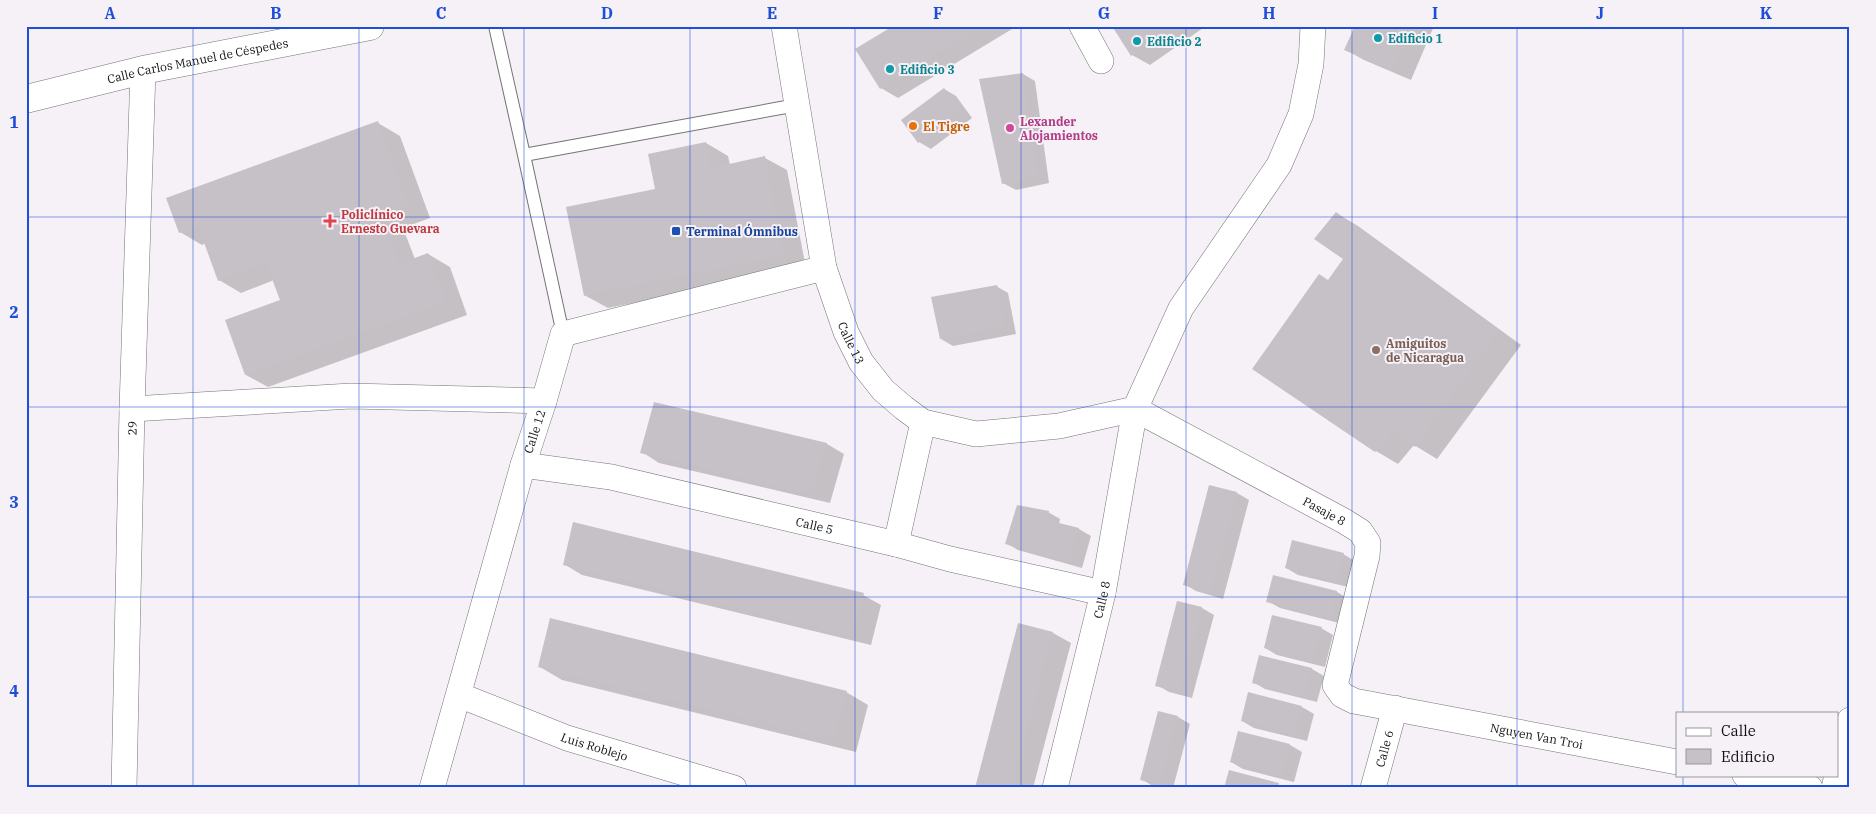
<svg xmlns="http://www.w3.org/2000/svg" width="1876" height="814" font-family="'IBM Plex Serif',serif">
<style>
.shadow{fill:#0003}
.building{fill:#c5c1c6}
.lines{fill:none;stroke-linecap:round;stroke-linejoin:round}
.lane-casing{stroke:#767377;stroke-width:14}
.street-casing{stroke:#767377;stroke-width:26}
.secondary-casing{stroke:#767377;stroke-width:29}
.lane{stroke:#fff;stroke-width:12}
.street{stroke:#fff;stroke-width:25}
.secondary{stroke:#fff;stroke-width:28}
.grid{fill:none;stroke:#1d4ed8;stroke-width:1;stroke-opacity:0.55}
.culture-dot{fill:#0f9aa8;stroke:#f5f1f6;stroke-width:2}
.food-dot{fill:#e8710a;stroke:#f5f1f6;stroke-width:2}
.hotel-dot{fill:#d1479c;stroke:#f5f1f6;stroke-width:2}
.health-dot{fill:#e0444e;stroke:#f5f1f6;stroke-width:2}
.transit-dot{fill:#1a4fb4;stroke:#f5f1f6;stroke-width:2}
.education-dot{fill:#8d6e63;stroke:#f5f1f6;stroke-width:2}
.labels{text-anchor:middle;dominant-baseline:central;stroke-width:4;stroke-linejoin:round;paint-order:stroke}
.culture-label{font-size:12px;font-weight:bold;fill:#0d838f;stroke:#f5f1f6;text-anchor:start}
.street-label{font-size:12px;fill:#121113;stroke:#f5f1f6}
.hotel-label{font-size:12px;font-weight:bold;fill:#b23c85;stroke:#f5f1f6;text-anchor:start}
.food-label{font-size:12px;font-weight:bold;fill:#c56008;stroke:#f5f1f6;text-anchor:start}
.health-label{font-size:12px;font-weight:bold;fill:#be3a42;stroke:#f5f1f6;text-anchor:start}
.transit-label{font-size:12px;font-weight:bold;fill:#164399;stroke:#f5f1f6;text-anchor:start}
.education-label{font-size:12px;font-weight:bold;fill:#785e54;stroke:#f5f1f6;text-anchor:start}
.neatline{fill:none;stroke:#1d4ed8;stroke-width:2}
.grid-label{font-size:16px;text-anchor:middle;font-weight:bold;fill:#1d4ed8}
</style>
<rect width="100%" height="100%" fill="#f5f1f6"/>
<path class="shadow" d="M895,26H1017L898,98L881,88Z
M1113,26H1206L1150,65L1132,55Z
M1356,26H1434L1411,80L1364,60L1346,50Z
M1023,74L1035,81L1049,183L1016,190L1003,183Z
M944,89L956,96L972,118L931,149L919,142Z
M378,123L400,136L430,218L403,228L415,259L428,254L450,267L467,315L268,387L246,375L282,301L274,280L241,293L219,280L206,243L202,245L180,232Z
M706,143L728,156L730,165L765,158L787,170L806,268L608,308L586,296L657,190Z
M1336,213L1358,226L1521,345L1437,459L1414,445L1398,464L1376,451L1328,281L1345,259Z
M996,286L1008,293L1016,334L953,346L941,339Z
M655,403L827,444L844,454L830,503L659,463L642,452Z
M1210,486L1237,493L1249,500L1223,599L1196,591L1184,584Z
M1048,512L1060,519L1059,524L1079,529L1091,536L1082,568L1018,550L1006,543Z
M1343,554L1355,561L1348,587L1298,575L1286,568Z
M564,564L863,595L881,605L871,645L582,575Z
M1274,576L1337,592L1349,599L1343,624L1280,608L1268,601Z
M1178,602L1202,608L1214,615L1192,698L1169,692L1157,685Z
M1019,624L1053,633L1071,643L1033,788H976Z
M1321,628L1333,635L1325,667L1277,655L1265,648Z
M1260,656L1312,669L1324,676L1317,702L1265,689L1253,682Z
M540,667L846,692L868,705L856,752L562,680Z
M1249,694L1302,707L1314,714L1307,741L1254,728L1242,721Z
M1178,717L1190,724L1173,788L1153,786L1141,779Z
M1290,745L1302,752L1294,782L1243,769L1231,762Z"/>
<path class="building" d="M893,26H983L880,89L855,49Z
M1112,26H1174L1131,56Z
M1355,26H1412L1393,71L1344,50Z
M1023,73L1038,176L1002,184L979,79Z
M944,88L961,111L918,143L901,120Z
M378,121L408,205L382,215L399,264L428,253L446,302L245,375L225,320L280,300L266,263L218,281L198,226L179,233L166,198Z
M706,142L711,168L765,156L784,256L584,296L566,207L655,189L648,154Z
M1336,212L1499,331L1415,447L1392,432L1375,452L1252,369L1319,274L1328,280L1343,259L1314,239Z
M997,285L1005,327L940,339L931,297Z
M654,402L827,443L812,494L640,453Z
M1209,485L1237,492L1211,593L1183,585Z
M1017,505L1049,511L1047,520L1079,528L1069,562L1005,544Z
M573,522L864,593L853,636L563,565Z
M1292,540L1344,553L1336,581L1285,568Z
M1273,575L1337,591L1331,618L1266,602Z
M1177,601L1202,607L1180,692L1155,686Z
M1272,615L1322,627L1313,661L1264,648Z
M550,618L847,691L834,740L538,667Z
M1018,623L1053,632L1013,788H975Z
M1259,655L1312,668L1305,696L1252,683Z
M1248,692L1302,706L1295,735L1241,721Z
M1158,711L1178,716L1160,785L1140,780Z
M1238,731L1290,744L1282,776L1230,762Z
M1229,770L1279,783L1278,788H1224Z"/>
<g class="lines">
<g class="lane-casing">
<path id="lane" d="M495,26L524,155L797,105
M524,155L563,334"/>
</g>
<g class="street-casing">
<g id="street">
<path id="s1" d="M784,26L824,268L846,332L861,362L883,390L904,408L923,422L976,434L1059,426L1135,409"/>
<path d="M1082,26L1101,61"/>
<path d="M132,409L351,396L544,401"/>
<path id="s2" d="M1135,409L1344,521L1360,531L1368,543L1367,556L1335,685L1342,695L1354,701L1677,762"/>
<path id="s3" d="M523,465L611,477L896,544L950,559L1103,593"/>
<path d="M896,544L923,422"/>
<path id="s4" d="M459,695L567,738L734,788"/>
<path d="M1745,775L1810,788"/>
<path id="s5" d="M124,788L132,409L143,70"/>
<path id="s6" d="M432,788L523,465L544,401L563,334L824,268"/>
<path id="s7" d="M1055,788L1103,593L1135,409L1181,308L1279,165L1301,114L1311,64L1313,26"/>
<path id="s8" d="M1373,788L1395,708"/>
<path d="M1834,788L1850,720"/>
</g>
</g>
<g class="secondary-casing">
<g id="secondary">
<path id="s9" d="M26,99L143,70L370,26"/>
</g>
</g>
<use href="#lane" class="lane"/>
<use href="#street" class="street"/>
<use href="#secondary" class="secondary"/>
</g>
<path class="grid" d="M193,26V788M359,26V788M524,26V788M690,26V788M855,26V788M1021,26V788M1186,26V788M1352,26V788M1517,26V788M1683,26V713M26,217H1850M26,407H1850M26,597H1850M1683,775V788"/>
<g class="culture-dot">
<circle cx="1378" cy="38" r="5"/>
<circle cx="1137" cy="41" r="5"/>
<circle cx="890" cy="69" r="5"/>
</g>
<circle class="food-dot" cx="913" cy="126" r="5"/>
<circle class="hotel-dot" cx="1010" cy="128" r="5"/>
<path class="health-dot" d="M327.5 213.5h5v5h5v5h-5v5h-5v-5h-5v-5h5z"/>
<rect class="transit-dot" x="671" y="226" width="10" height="10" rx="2.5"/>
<circle class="education-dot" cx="1376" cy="350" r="5"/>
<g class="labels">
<g class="culture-label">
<text x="1388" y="38">Edificio 1</text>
<text x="1147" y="41">Edificio 2</text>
<text x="900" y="69">Edificio 3</text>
</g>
<g class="street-label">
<text stroke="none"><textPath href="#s9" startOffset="176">Calle Carlos Manuel de Céspedes</textPath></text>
<text stroke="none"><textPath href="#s1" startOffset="325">Calle 13</textPath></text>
<text stroke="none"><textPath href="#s5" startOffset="360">29</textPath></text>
<text stroke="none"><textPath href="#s6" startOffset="371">Calle 12</textPath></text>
<text stroke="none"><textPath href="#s2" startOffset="215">Pasaje 8</textPath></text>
<text stroke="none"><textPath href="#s3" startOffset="298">Calle 5</textPath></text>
<text stroke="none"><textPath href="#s7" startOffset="194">Calle 8</textPath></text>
<text stroke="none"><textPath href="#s2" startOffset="628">Nguyen Van Troi</textPath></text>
<text stroke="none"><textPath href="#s4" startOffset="145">Luis Roblejo</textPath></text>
<text stroke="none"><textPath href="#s8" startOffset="41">Calle 6</textPath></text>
</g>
<g class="hotel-label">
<text x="1020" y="121">Lexander<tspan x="1020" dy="14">Alojamientos</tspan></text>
</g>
<g class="food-label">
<text x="923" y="126">El Tigre</text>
</g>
<g class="health-label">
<text x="341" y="214">Policlínico<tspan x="341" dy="14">Ernesto Guevara</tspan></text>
</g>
<g class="transit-label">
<text x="686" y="231">Terminal Ómnibus</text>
</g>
<g class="education-label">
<text x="1386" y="343">Amiguitos<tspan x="1386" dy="14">de Nicaragua</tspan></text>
</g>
</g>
<rect width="1876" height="814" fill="none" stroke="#f5f1f6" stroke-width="55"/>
<rect x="1676" y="712" width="162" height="65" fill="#f5f1f6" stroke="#9a979b"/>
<rect x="1686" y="728" width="25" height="8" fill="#ffffff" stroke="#9a979b"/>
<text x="1721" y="736" font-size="15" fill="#121113">Calle</text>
<rect x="1686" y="749" width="25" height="15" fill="#c5c1c6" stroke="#9a979b"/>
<text x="1721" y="762" font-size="15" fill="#121113">Edificio</text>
<rect x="28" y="28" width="1820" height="758" class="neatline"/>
<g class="grid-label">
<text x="110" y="19">A</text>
<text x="276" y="19">B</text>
<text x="441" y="19">C</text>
<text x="607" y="19">D</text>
<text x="772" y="19">E</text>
<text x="938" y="19">F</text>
<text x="1104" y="19">G</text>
<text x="1269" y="19">H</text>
<text x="1435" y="19">I</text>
<text x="1600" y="19">J</text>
<text x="1766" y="19">K</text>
<text x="14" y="128">1</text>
<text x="14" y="318">2</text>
<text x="14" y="508">3</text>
<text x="14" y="697">4</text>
</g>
</svg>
